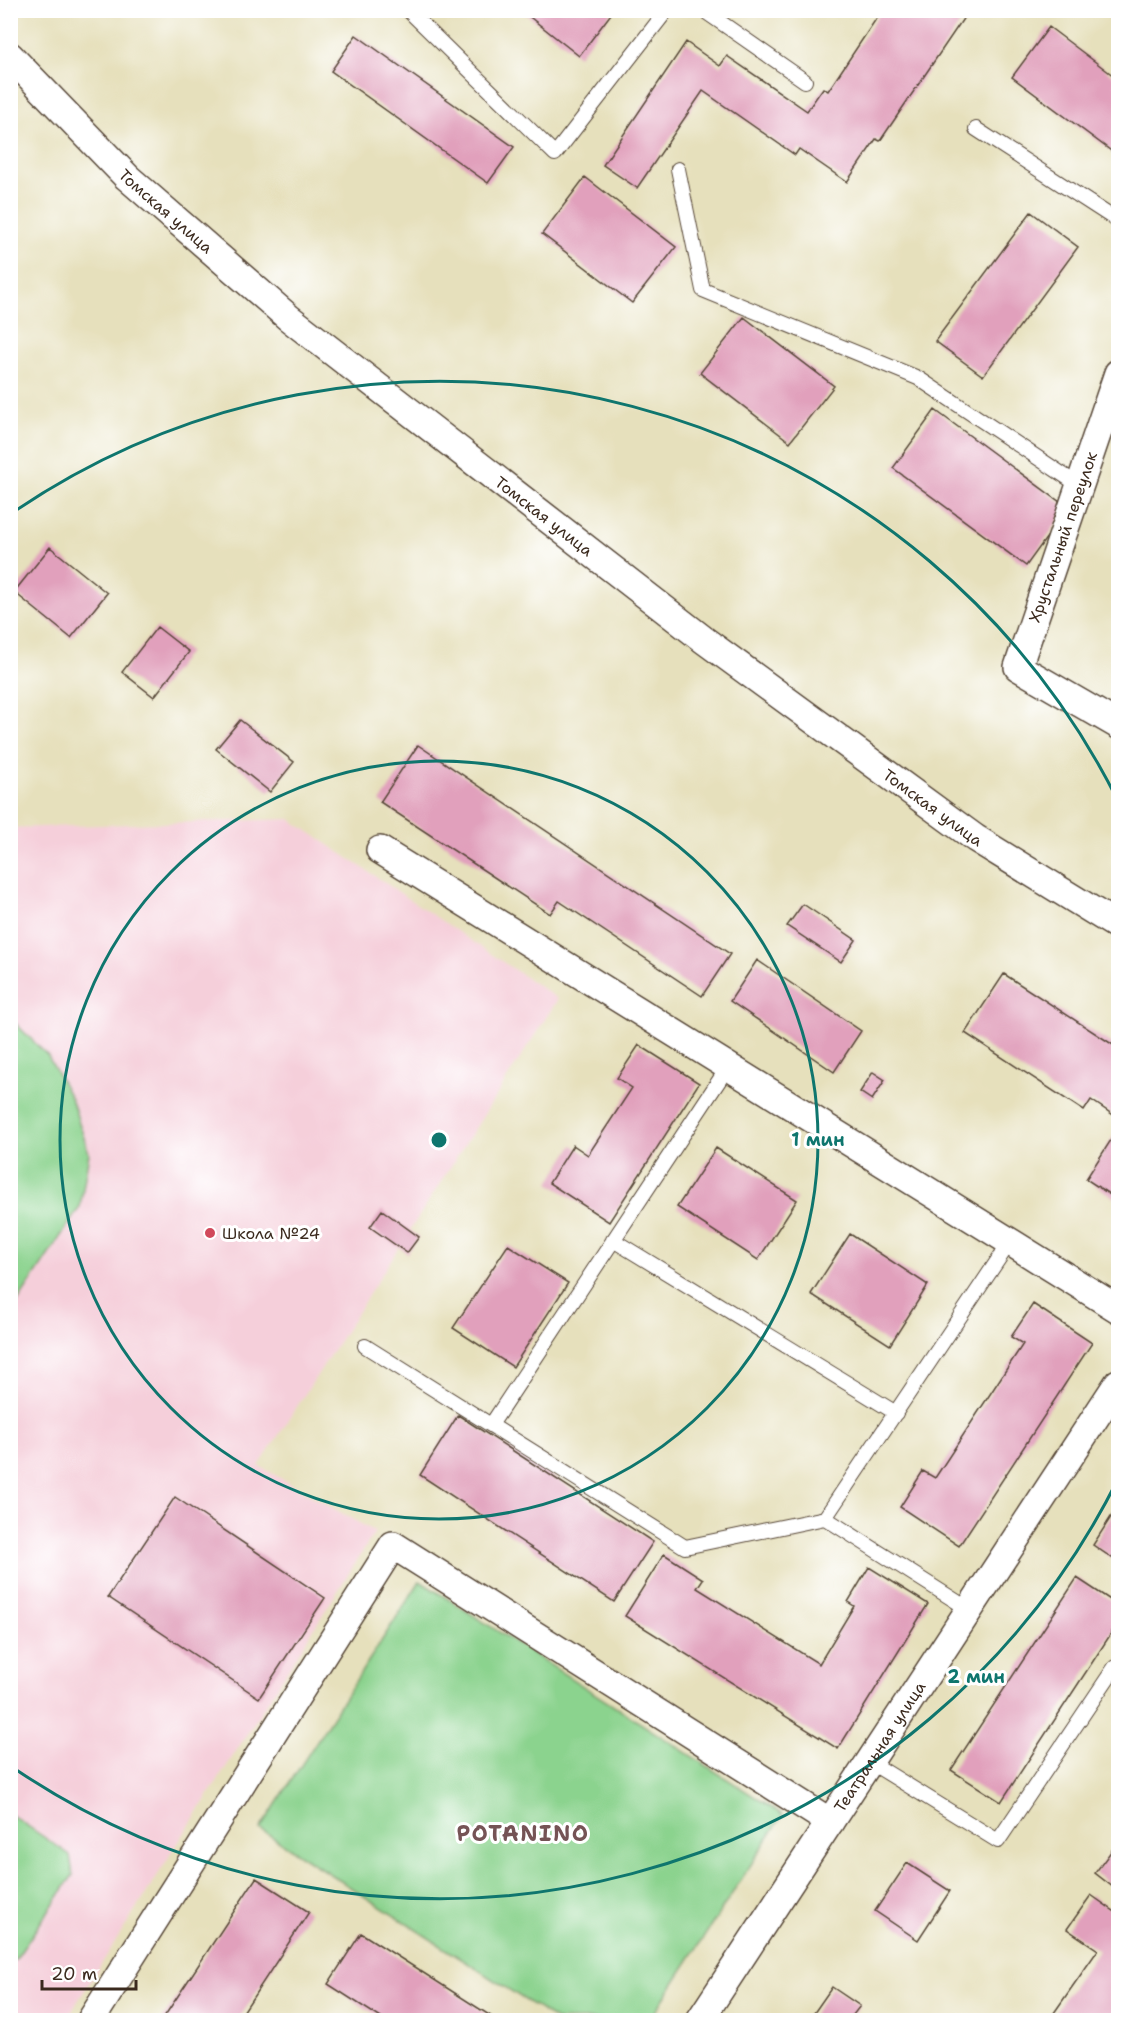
<svg xmlns="http://www.w3.org/2000/svg" width="1129" height="2031" font-family="'Shantell Sans',sans-serif">
<style>
.built{fill:#f5cfda}
.green{fill:#8bd38e;stroke:#637e56;stroke-width:1.5}
.building{fill:#e1a0bc}
.lines{fill:none;stroke-linecap:round;stroke-linejoin:round}
.service-casing{stroke:#554536;stroke-width:16}
.minor-casing{stroke:#554536;stroke-width:30}
.service{stroke:#fff;stroke-width:14}
.minor{stroke:#fff;stroke-width:27}
.ring{fill:none;stroke:#0f766e;stroke-width:3}
.poi-dot{fill:#d1495b;stroke:#fff;stroke-width:2}
.labels{text-anchor:middle;dominant-baseline:central;stroke-width:6;stroke-linejoin:round;paint-order:stroke}
.street-label{font-size:16px;fill:#3b2a1e;stroke:#fff}
.poi-label{font-size:16px;fill:#3b2a1e;stroke:#fff;text-anchor:start}
.district-label{font-size:22px;font-weight:bold;letter-spacing:1.5px;fill:#755355;stroke:#fff}
.centre{fill:#0f766e;stroke:#fff;stroke-width:3}
.ring-label{font-size:18px;text-anchor:middle;font-weight:bold;fill:#0f766e;stroke:#fff;stroke-width:6;stroke-linejoin:round;paint-order:stroke}
</style>
<rect width="100%" height="100%" fill="#fff"/>
<filter id="ink" filterUnits="userSpaceOnUse"><feTurbulence type="fractalNoise" baseFrequency=".0167" numOctaves="2"/><feDisplacementMap in="SourceGraphic" scale="12" xChannelSelector="R" yChannelSelector="G"/><feConvolveMatrix kernelMatrix="1 2 1 2 8 2 1 2 1" color-interpolation-filters="sRGB"/></filter>
<filter id="wash" filterUnits="userSpaceOnUse"><feTurbulence type="fractalNoise" baseFrequency=".008" numOctaves="4" result="noise"/><feDisplacementMap in="SourceGraphic" scale="24" xChannelSelector="R" yChannelSelector="G"/><feGaussianBlur stdDeviation="1.35" result="paint"/><feColorMatrix in="noise" values="0 0 0 0 0 0 0 0 0 0 0 0 0 0 0 0 0 1.4 0 .05"/><feComposite in="paint" operator="in"/></filter>
<g filter="url(#wash)">
<rect width="100%" height="100%" fill="#e6e0bc"/>
<path class="built" d="M290,819L558,999L259,1466L375,1532L66,2020H10V828Z"/>
<path class="green" d="M11,1019L48,1056L72,1101L89,1153L80,1207L11,1312Z
M420,1581L783,1815L650,2020H556L260,1829Z
M10,1814L70,1855L73,1875L15,1960L11,1961Z"/>
<g id="blocks">
<path class="building" d="M521,10H614L579,56Z
M882,10H969L880,141L876,139L847,182L799,149L795,155L703,91L637,188L603,165L686,42L720,66L727,56L807,111L823,88L828,91Z
M1049,27L1118,79V156L1012,77Z
M356,35L514,147L488,183L331,71Z
M585,177L676,247L632,303L542,234Z
M1031,212L1078,247L983,376L935,341Z
M744,317L834,386L790,442L700,373Z
M935,410L1068,508L1026,566L893,468Z
M50,547L107,593L71,638L14,592Z
M157,627L189,652L154,697L122,672Z
M240,720L294,762L270,792L216,749Z
M418,745L730,954L702,996L559,901L550,914L380,802Z
M803,904L856,940L841,962L787,926Z
M757,960L861,1031L834,1072L730,1001Z
M1004,974L1118,1048V1056L1113,1065L1118,1069V1118L1091,1100L1084,1111L965,1033Z
M639,1045L699,1083L609,1222L549,1183L573,1145L588,1155L632,1088L617,1078Z
M873,1072L885,1080L872,1100L860,1092Z
M1118,1129V1200L1086,1179Z
M716,1148L797,1200L758,1260L677,1207Z
M382,1210L419,1237L407,1253L370,1227Z
M850,1234L928,1285L890,1345L811,1294Z
M508,1245L568,1283L513,1367L453,1328Z
M1033,1304L1092,1343L959,1546L900,1507L923,1471L935,1478L1023,1344L1011,1337Z
M458,1415L653,1542L614,1602L420,1475Z
M175,1497L325,1598L259,1698L108,1597Z
M1118,1506V1562L1093,1545Z
M664,1554L703,1579L697,1588L819,1664L854,1606L848,1602L869,1567L928,1604L838,1749L625,1616Z
M1077,1578L1118,1605V1623L1001,1802L951,1770Z
M1118,1842V1891L1095,1873Z
M907,1863L950,1891L918,1940L875,1911Z
M256,1878L309,1912L238,2020H162Z
M1091,1895L1118,1914V2009L1110,2020H1049L1098,1950L1067,1929Z
M361,1933L497,2020H384L328,1984Z
M832,1987L860,2006L849,2020H809Z"/>
</g>
</g>
<g filter="url(#ink)">
<use href="#blocks" fill-opacity="0" stroke="#554536" stroke-width="1.5"/>
<g class="lines">
<g class="service-casing">
<path id="service" d="M408,10L555,154L667,10
M703,10L805,81
M976,129L1118,221
M678,169L703,290L918,378L1080,486
M613,1240L896,1413
M365,1346L685,1547L825,1518L970,1610
M491,1425L728,1067
M825,1518L1010,1242
M870,1762L998,1841L1115,1667"/>
</g>
<g class="minor-casing">
<g id="minor">
<path id="s1" d="M10,56L127,177L289,318L704,640L975,838L1118,926"/>
<path d="M1118,373L1018,667L1118,725"/>
<path d="M380,850L1118,1309"/>
<path d="M91,2020L393,1545L830,1822"/>
<path id="s2" d="M700,2020L1118,1383"/>
</g>
</g>
<use href="#service" class="service"/>
<use href="#minor" class="minor"/>
</g>
</g>
<g class="ring">
<circle cx="439" cy="1140" r="379"/>
<path d="M1118 1479A759 759 0 0 1 15 1769M15 511A759 759 0 0 1 1118 801"/>
</g>
<circle class="poi-dot" cx="210" cy="1233" r="6"/>
<g class="labels">
<g class="street-label">
<text stroke="none"><textPath href="#s1" startOffset="220">Томская улица</textPath></text>
<text stroke="none"><textPath href="#s1" startOffset="706">Томская улица</textPath></text>
<text transform="translate(1063 537) rotate(-71)">Хрустальный переулок</text>
<text stroke="none"><textPath href="#s1" startOffset="1192">Томская улица</textPath></text>
<text stroke="none"><textPath href="#s2" startOffset="327">Театральная улица</textPath></text>
</g>
<g class="poi-label">
<text x="222" y="1233">Школа №24</text>
</g>
<g class="district-label">
<text x="523" y="1833">POTANINO</text>
</g>
</g>
<circle cx="439" cy="1140" r="9" class="centre"/>
<g class="ring-label">
<text x="818" y="1146">1 мин</text>
<text x="976" y="1683">2 мин</text>
</g>
<rect width="1129" height="2031" fill="none" stroke="#fff" stroke-width="36"/>
<path d="M42 1980v9h94v-9" fill="none" stroke="#3b2a1e" stroke-width="3"/>
<text x="51" y="1980" font-size="18" fill="#3b2a1e" stroke="#ffffff" stroke-width="4.5" paint-order="stroke">20 m</text>
</svg>
